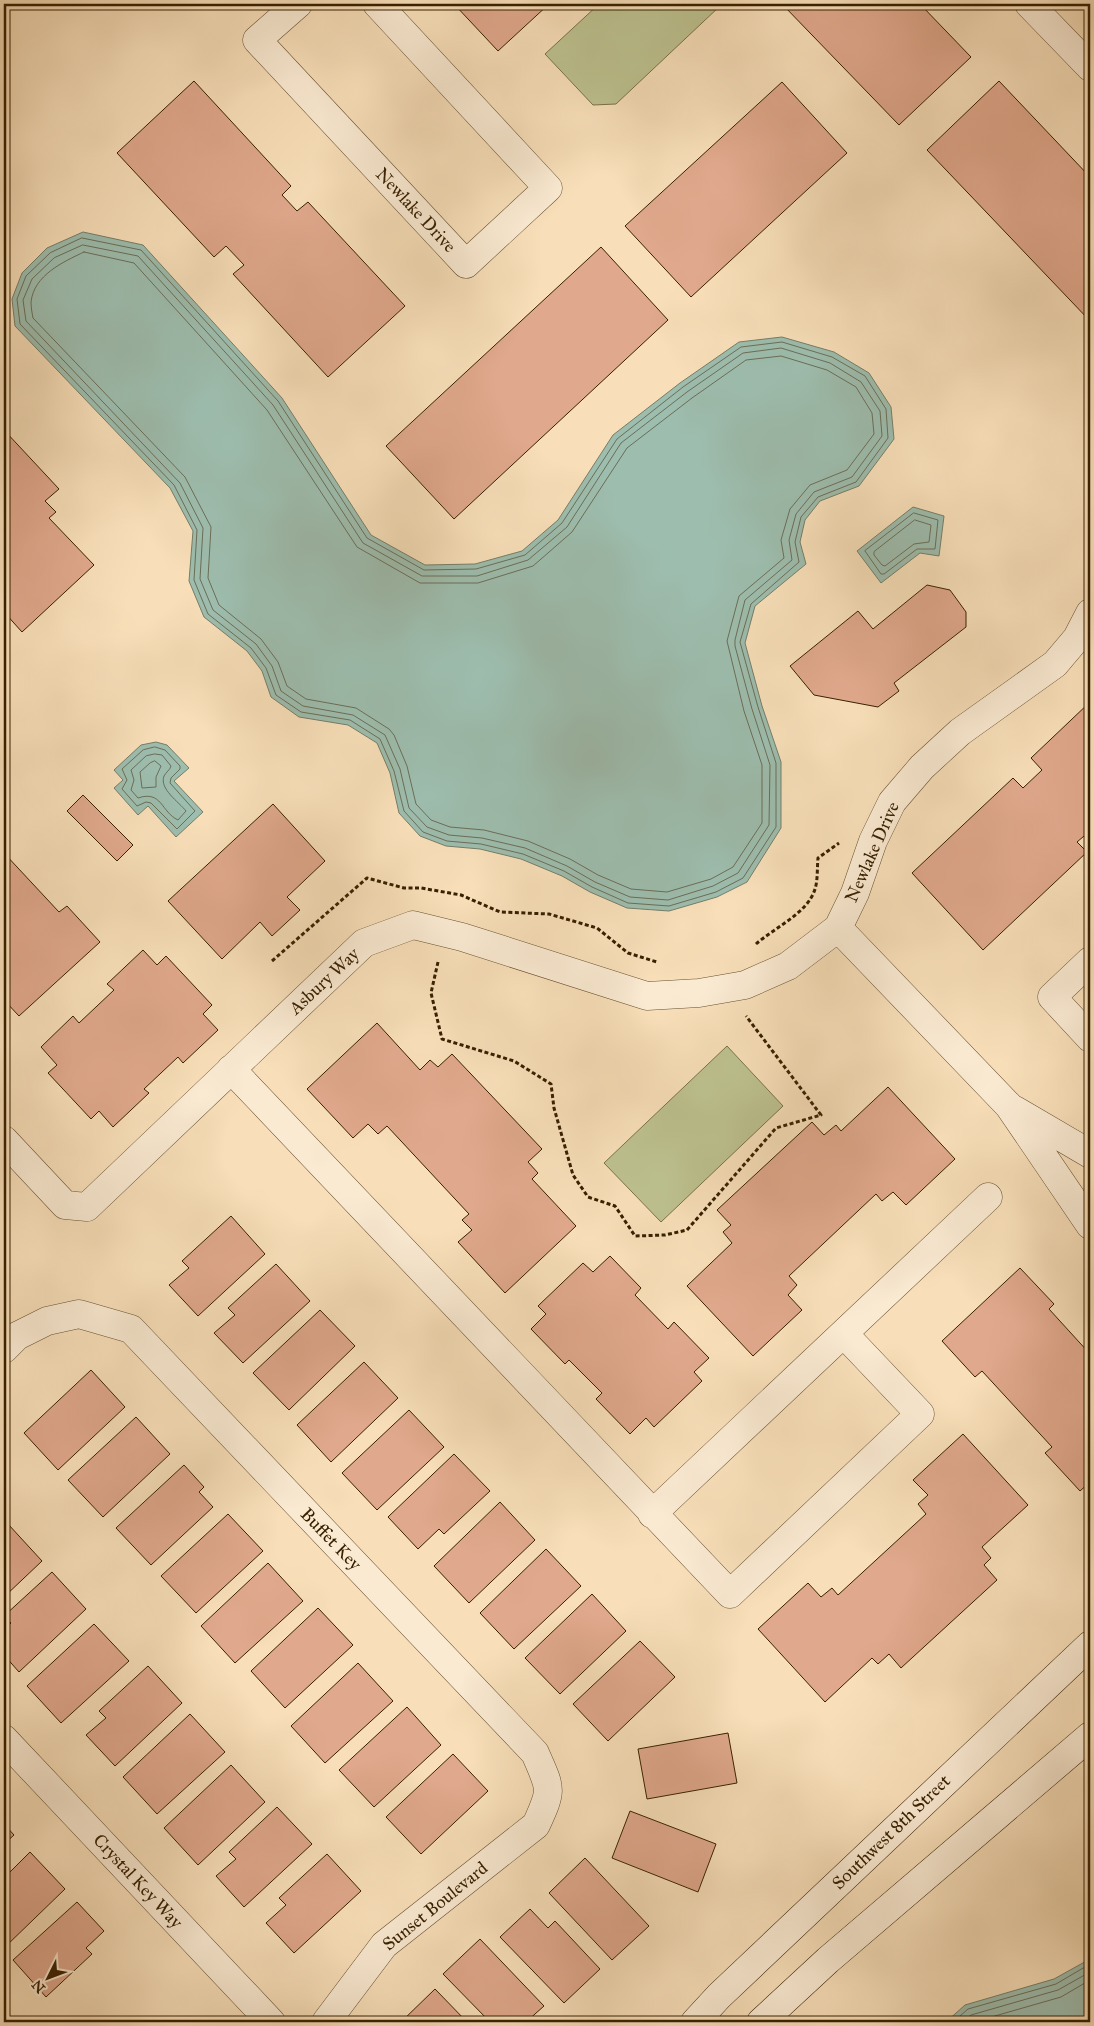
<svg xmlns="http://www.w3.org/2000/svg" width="1094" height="2026" font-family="'IM FELL Great Primer',serif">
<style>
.green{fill:#bdc290;stroke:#7a7148}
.water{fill:#9dbdae;stroke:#747e68}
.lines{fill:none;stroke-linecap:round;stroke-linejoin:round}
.shore{stroke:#6a6e57;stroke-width:1}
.building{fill:#e0a88c;stroke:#372000}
.street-casing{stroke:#67502e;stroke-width:29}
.secondary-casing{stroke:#372000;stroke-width:29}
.path{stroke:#372000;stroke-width:3;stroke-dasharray:4 2.5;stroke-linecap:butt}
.street{stroke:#faead2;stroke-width:28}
.secondary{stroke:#faead2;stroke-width:28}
.labels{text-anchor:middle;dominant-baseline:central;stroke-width:4;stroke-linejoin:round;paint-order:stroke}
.street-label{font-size:18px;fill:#372000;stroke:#faead2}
</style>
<rect width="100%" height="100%" fill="#f8dfb9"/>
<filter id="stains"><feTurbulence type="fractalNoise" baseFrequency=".004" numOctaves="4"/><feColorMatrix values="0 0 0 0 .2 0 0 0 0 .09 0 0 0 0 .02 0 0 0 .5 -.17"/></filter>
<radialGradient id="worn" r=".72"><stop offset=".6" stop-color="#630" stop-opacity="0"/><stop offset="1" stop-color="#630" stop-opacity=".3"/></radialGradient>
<path class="green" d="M599,4H717L720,6L616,104L593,105L545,54Z
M727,1046L783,1106L661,1222L604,1163Z"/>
<path class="water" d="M83,232L143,245L282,398L371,535L425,565L475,564L522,551L558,520L613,435L680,383L739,342L782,337L834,352L869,373L891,407L894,439L859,486L820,501L805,520L800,542L806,564L755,606L745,643L762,706L781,762V828L747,882L717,897L669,911L627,908L590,892L562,876L521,859L480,849L446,846L420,836L399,813L390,773L377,743L348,725L299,717L271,697L262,671L247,651L204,617L189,581L193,531L170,488L15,326L12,299L22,273L47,248Z
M913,507L944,516L939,556L920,553L881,583L857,551Z
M156,742L167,745L189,768L174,781L203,812L176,837L148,806L138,815L114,788L123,780L114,770L141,745Z
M1090,1959V2022H946L965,2005L1054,1979Z"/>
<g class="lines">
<path class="shore" d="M82,238L141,250L278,401L367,538L424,570L476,569L525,555L562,523L617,439L683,387L741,347L782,342L832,357L865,376L886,409L888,438L856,482L818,497L801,517L795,542L799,562L751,604L740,642L758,707L776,763V827L743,878L716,892L669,906L628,903L592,887L564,871L523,854L481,844L447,841L423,832L404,811L394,771L380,739L350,720L301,712L276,695L266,668L251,648L208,614L194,580L197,530L174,485L20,324L17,299L26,276L50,253Z
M83,245L138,256L273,405L363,543L422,576H477L528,560L567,527L621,443L687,392L743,353L781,348L830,363L861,382L880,411L882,436L852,477L814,492L796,514L789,540L792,560L745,600L735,640V646L752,709L770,765L769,825L738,873L713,886L668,900L630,897L595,882L567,866L525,848L482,838L449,835L427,827L409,808L400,769L385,735L353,715L303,706L281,691L272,666L256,644L213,610L200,579L203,528L180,483L26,321L23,300L32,279L54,258Z
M84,252L134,263L267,410L357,547L420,583H478L533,566L572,532L627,448L692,398L746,360L781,356L827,370L856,387L872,413L874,434L847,470L810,485L790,509L781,540L784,558L739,596L727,641L744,711L762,765V823L733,867L711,879L667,892L631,889L598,875L570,859L528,841L484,830L450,827L431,820L416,804L407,766L394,735L389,729L356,708L306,699L287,686L278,662L261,639L219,605L208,578L211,527L185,477L33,318C32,313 31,307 31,302C34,275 63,262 84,252Z
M914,513L938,520L935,549H917L884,574H881L865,551Z
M915,520L931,525L929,542L914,544L885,566L882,565L874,555V552Z
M155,747L165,750L180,766V769L171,778L170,783L195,811L177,829L151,803L146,802L137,806L122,789L127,780L122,769L143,750Z
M155,754L162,755L171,766C170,770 166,772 164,776C159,789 179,802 186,811L178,820C161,812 162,790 138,798L131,790L134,780L131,770L146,756Z
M155,761L161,766L156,777V787L142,788L140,772L150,763Z
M953,2022L968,2009L1056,1984L1090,1964
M963,2022L971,2015L1058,1990L1090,1972
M974,2022L1061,1997L1090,1980"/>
</g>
<path class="building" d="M454,4H549L498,51Z
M782,4H920L971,57L899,125Z
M194,81L291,186L282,195L297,211L308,202L405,306L328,377L233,274L244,265L226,246L214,257L117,153Z
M999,81L1090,177V321L927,150Z
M782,82L847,153L691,297L625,226Z
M601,247L668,320L454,519L386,446Z
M4,430L59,489L45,501L56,512L49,518L94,565L22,632L4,612Z
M927,585L950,590L966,612V627L894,683L899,691L878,707L814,695L790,666L858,611L873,629Z
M1090,702V831L1077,842L1087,852L983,950L912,873L1013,778L1023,788L1042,770L1031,758Z
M83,795L133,845L117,861L67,811Z
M273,804L325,861L287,897L300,910L272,936L260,922L222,959L168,901Z
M4,853L59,912L67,906L100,942L19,1016L4,1000Z
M143,950L157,965L166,956L212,1005L203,1014L218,1030L183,1063L178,1057L144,1089L149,1093L113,1127L99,1111L91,1119L48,1073L57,1065L41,1047L73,1016L79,1023L114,990L107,984Z
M377,1023L420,1070L430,1060L438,1067L452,1054L542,1149L528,1162L538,1173L532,1179L576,1226L505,1293L458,1242L472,1230L462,1220L469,1214L387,1126L378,1134L368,1124L353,1138L307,1089Z
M888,1087L955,1159L906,1205L893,1192L882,1201L876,1194L789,1276L797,1285L788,1295L802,1310L753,1356L687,1286L732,1243L723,1232L731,1225L717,1210L812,1122L824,1135L836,1125L841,1131Z
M231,1216L265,1254L198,1316L169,1285L189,1268L182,1261Z
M610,1256L641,1288L635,1295L668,1329L674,1322L709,1358L694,1372L702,1381L654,1427L646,1418L630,1434L596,1399L602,1393L569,1360L565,1364L531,1329L546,1314L538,1306L583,1263L593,1272Z
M276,1264L310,1301L243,1363L214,1333L235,1315L228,1308Z
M1020,1268L1054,1304L1049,1309L1090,1354V1482L1080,1491L1045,1453L1052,1447L982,1371L975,1377L942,1341Z
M320,1310L355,1346L289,1410L253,1373Z
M364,1362L398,1398L331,1462L297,1425Z
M91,1370L125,1407L58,1470L24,1433Z
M409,1410L444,1447L377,1510L342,1473Z
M136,1417L170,1454L103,1517L68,1480Z
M963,1434L1028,1505L982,1547L991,1558L984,1565L997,1580L901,1668L889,1654L878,1664L872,1658L825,1702L758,1629L808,1583L821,1597L832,1588L838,1595L926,1514L918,1504L928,1495L913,1480Z
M454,1454L490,1491L444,1534L439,1529L418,1549L388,1517Z
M184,1465L204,1487L199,1492L213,1507L151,1565L116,1528Z
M500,1502L535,1540L469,1603L434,1566Z
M228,1514L263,1551L196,1613L161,1576Z
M8,1524L42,1561L4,1597V1528Z
M546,1549L581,1586L514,1649L480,1613Z
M268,1563L303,1601L235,1663L201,1626Z
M52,1572L86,1609L19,1672L4,1655V1629L11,1623L4,1616Z
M592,1594L626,1631L560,1694L525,1658Z
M318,1608L353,1645L285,1708L251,1671Z
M94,1624L129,1661L61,1723L27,1686Z
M640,1641L675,1677L608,1741L573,1704Z
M358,1663L393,1701L325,1763L291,1726Z
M148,1666L182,1703L115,1766L86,1735L106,1718L99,1711Z
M407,1707L441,1745L374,1807L339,1770Z
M190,1714L225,1752L157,1814L123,1777Z
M728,1733L737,1783L647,1799L638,1749Z
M453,1754L488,1791L421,1854L386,1817Z
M231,1765L265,1802L198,1865L164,1828Z
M277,1807L312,1844L244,1907L216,1876L236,1859L229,1852Z
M630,1811L716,1844L698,1892L612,1858Z
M4,1824L14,1835L4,1844Z
M30,1852L65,1889L4,1948V1878Z
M327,1854L361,1891L294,1953L266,1923L286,1905L279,1898Z
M585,1858L649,1926L612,1960L549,1893Z
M77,1902L104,1931L86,1948L92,1954L46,1997L13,1960Z
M530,1909L548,1928L555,1921L600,1969L564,2003L500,1937Z
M480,1939L544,2006L526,2022H490L443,1974Z
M435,1989L467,2022H401Z"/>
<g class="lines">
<g class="street-casing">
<path id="street" d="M298,4L257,40L466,264L548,188L377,4
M1029,4L1090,67
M838,928L1009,1106L1090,1225
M1090,961L1052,997L1090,1038
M231,1069L730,1594L920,1414L844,1334
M1015,1110L1090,1154
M4,1140L65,1205L87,1207L364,943L413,925L462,937L647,996L699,993L745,985L788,966L838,928L855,893L873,841L892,802L922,767L960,732L1055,664L1077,638L1090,613
M4,1349L17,1336L47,1321L79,1314L131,1329L535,1753C551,1790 553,1788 536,1825L384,1945L326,2022
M652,1514L988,1197
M4,1739L271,2022"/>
</g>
<g class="secondary-casing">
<path id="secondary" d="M695,2022L719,1996L1090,1645
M761,2022L828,1960L1090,1736"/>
</g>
<path class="path" d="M756,944C774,928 808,913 815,889C818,880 817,867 818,858L839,843
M272,961L367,878L404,888H421L461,895L500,912L549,914L597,928L628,953L657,962
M438,962L431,993L442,1039L514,1061L551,1084L554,1108L573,1175L588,1197L615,1206L635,1236L665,1235L687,1230L776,1128L821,1115L746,1016"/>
<use href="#street" class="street"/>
<use href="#secondary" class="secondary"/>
</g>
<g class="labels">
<g class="street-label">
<text transform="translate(416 210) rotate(47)">Newlake Drive</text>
<text transform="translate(872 852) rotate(-66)">Newlake Drive</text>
<text transform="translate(324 981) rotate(-43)">Asbury Way</text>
<text transform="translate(331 1539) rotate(46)">Buffet Key</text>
<text transform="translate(891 1832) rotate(-44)">Southwest 8th Street</text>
<text transform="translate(138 1881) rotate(47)">Crystal Key Way</text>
<text transform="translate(435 1906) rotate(-39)">Sunset Boulevard</text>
</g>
</g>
<rect width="1094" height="2026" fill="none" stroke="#f8dfb9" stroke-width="20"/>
<rect x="5" y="5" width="1084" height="2016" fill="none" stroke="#372000" stroke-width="2.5"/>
<rect x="10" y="10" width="1074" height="2006" fill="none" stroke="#372000"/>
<g transform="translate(48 1978) rotate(228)" stroke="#faead2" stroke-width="4" paint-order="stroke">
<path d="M0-4L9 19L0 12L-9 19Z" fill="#372000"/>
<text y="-8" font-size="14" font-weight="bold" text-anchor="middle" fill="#372000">N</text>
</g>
<rect width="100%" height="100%" filter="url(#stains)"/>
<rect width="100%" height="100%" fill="url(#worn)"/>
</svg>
